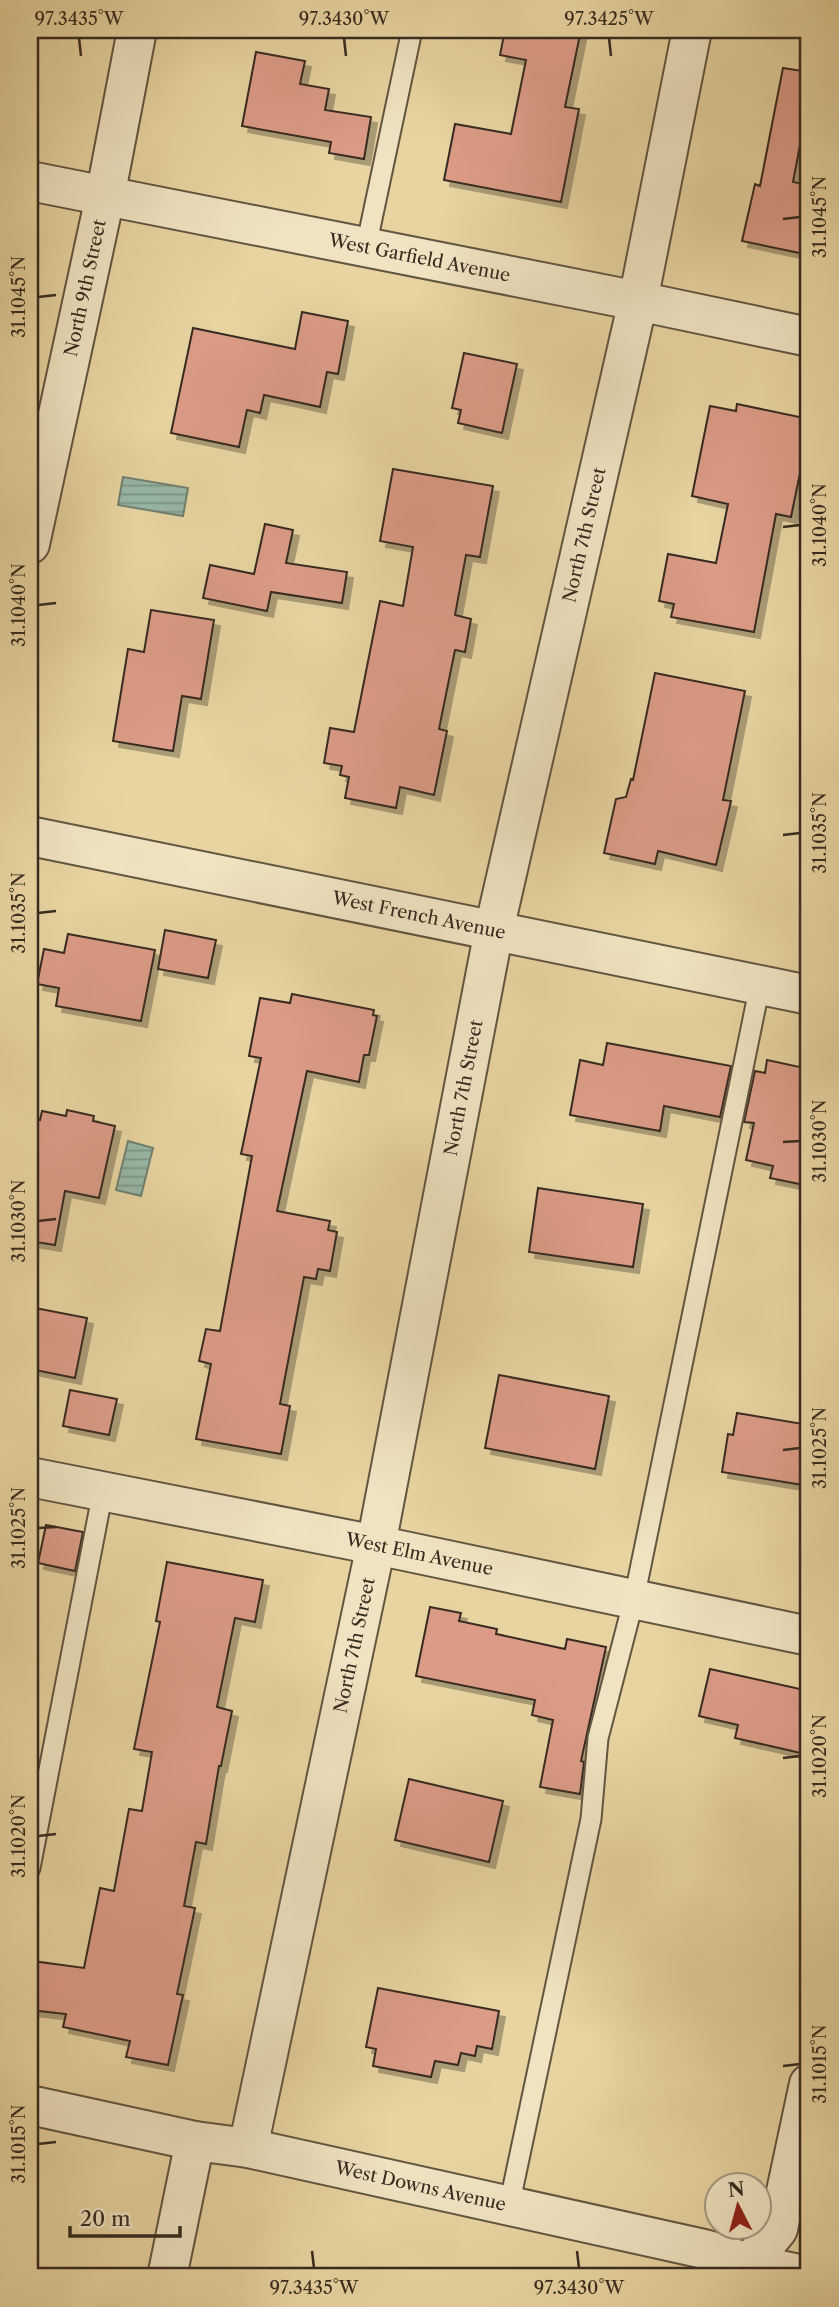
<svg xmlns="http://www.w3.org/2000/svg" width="839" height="2307" font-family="'Libre Caslon Text',serif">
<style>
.water{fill:url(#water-rules);stroke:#718070;stroke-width:2}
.building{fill:#db9b86;stroke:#372b20;stroke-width:2;filter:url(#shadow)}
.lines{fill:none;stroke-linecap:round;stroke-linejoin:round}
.service-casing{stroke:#635540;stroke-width:23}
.minor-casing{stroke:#635540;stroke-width:42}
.service{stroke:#efe3c2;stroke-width:19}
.minor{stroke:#efe3c2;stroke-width:38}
.ticks{fill:none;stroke:#372b20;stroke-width:2.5}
.labels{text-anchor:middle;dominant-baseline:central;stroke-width:6;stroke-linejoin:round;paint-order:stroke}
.street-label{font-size:18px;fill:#372b20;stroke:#efe3c2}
.neatline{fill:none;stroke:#372b20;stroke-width:2.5}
.ticks-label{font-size:18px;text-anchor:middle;fill:#372b20}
</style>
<defs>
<pattern id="water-rules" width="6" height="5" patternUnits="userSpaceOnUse" patternTransform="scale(1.75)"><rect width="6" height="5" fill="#97b8a6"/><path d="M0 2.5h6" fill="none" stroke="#7c9687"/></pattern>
<filter id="shadow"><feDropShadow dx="6" dy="6" stdDeviation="0" flood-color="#0004"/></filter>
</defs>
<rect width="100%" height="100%" fill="#e7d4a1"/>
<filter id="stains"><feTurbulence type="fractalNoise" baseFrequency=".00286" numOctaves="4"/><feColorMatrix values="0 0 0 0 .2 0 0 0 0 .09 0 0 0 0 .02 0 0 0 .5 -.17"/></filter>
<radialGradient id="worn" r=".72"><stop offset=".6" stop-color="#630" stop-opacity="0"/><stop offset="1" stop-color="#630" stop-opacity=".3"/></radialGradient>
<path class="water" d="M123,477L188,488L183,516L118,505Z
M128,1141L153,1148L141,1196L116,1190Z"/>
<path class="building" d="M505,30H581L565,107L579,109L561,202L444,180L455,124L511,134L526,60L500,55Z
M256,52L305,61L300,84L329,89L325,110L371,117L364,159L329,153L331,142L242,126Z
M783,68L809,72V125L804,124L793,182L809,185V255L742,241L755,184L760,186Z
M302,312L348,321L338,374L327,372L320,407L264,395L260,413L247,410L239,447L171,433L193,328L295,349Z
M464,353L517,364L502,433L458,423L461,410L452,408Z
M737,404L809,419V474L800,473L791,517L776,514L754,632L671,617L674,604L659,601L668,554L716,563L728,504L692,496L710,406L736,411Z
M393,469L493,486L480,557L466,555L455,615L471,619L465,652L455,650L439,729L447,731L434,795L400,787L396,808L345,798L349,777L340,775L342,766L324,763L330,728L354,732L380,601L403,606L413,547L380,541Z
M265,524L293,530L286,563L347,572L342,603L271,592L267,611L203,598L210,565L254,574Z
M151,610L214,620L201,699L182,696L173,751L113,741L128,649L144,652Z
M655,673L745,691L723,800L731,801L716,865L658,851L655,864L604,853L616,799L626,797L631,779L633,780Z
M165,930L216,940L208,978L158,969Z
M68,934L155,950L141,1021L56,1006L59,988L37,984L44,949L64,953Z
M292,994L374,1010L373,1015L377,1016L369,1055H364L359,1082L307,1071L277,1211L330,1221L328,1230L337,1232L330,1271L318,1269L316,1279L304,1277L280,1404L290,1406L281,1454L196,1439L211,1364L199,1361L206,1329L220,1331L252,1156L241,1154L261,1058L249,1056L260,998L290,1003Z
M607,1043L731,1066L720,1117L664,1106L660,1131L570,1115L580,1060L603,1065Z
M767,1060L809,1069V1186L770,1178L773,1166L746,1160L754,1123L744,1122L755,1071L765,1073Z
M67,1110L94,1116L93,1121L115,1126L99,1198L65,1191L55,1245L30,1241V1118L40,1120L42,1111L66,1116Z
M538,1188L643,1204L633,1267L529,1252Z
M30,1307L87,1318L75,1378L30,1369Z
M499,1375L609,1396L595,1469L485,1448Z
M70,1390L117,1399L109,1435L63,1426Z
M737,1413L809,1425V1486L722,1472L728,1434L733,1435Z
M46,1525L83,1532L75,1571L38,1563Z
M167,1562L263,1580L255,1622L235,1618L217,1707L232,1711L221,1766H219L206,1844L196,1842L184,1906L195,1908L177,1994L183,1995L168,2065L126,2057L130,2041L63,2027L66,2014L30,2010L32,1961L84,1968L100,1888L114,1891L129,1809L142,1811L152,1752L134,1749L160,1622L156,1621Z
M430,1607L461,1613L459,1621L497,1629L496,1634L565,1649L567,1639L606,1647L581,1761L584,1762L580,1794L540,1787L553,1720L532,1715L535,1700L416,1676Z
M710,1669L809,1691V1732L805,1754L735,1738L738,1725L699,1716Z
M409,1779L503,1801L489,1862L395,1840Z
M378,1988L499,2011L492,2049L477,2046L475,2056L461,2053L458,2065L435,2061L431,2077L373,2066L376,2049L366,2047Z"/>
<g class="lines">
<g class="service-casing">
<path id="service" d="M366,247L412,30
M30,1868L103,1491
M509,2206L591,1819L598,1738L634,1599L760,985"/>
</g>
<g class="minor-casing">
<g id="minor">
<path id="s1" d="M30,181L638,301L809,337"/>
<path id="s2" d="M30,544L105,197L137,30"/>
<path id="s3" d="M30,836L809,995"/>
<path id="s4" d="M30,1477L376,1545L809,1636"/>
<path id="s5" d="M30,2105L195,2141L248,2148L704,2249L752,2264L809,2276"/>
<path id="s6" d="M248,2148L376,1545L494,930L638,301L692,30"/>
<path d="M167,2277L195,2141"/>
<path d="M738,2277L778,2229L809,2084"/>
</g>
</g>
<use href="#service" class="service"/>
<use href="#minor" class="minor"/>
</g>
<path class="ticks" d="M79,38L81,56M344,38L346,56M609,38L611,56M783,219L800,217M38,297L56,295M783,527L800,525M38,605L56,603M783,835L800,833M38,913L56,911M783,1142L800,1141M38,1221L56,1219M783,1450L800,1448M38,1528L56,1527M783,1758L800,1756M38,1836L56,1834M783,2066L800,2064M38,2144L56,2142M312,2251L314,2268M577,2251L579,2268"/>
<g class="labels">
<g class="street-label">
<text stroke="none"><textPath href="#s1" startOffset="397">West Garfield Avenue</textPath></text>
<text stroke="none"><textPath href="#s2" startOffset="262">North 9th Street</textPath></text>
<text stroke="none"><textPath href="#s6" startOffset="1648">North 7th Street</textPath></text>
<text stroke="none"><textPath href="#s3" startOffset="397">West French Avenue</textPath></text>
<text stroke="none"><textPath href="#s6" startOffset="1082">North 7th Street</textPath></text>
<text stroke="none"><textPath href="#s4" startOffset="397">West Elm Avenue</textPath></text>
<text stroke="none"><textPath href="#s6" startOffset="514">North 7th Street</textPath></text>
<text stroke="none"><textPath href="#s5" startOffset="399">West Downs Avenue</textPath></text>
</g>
</g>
<rect width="839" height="2307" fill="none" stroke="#e7d4a1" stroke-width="77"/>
<g transform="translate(738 2206) rotate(354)"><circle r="33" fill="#efe3c2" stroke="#a59981" stroke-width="2"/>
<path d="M0-5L12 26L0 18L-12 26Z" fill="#8f2418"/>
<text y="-10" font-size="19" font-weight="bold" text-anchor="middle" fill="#372b20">N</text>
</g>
<path d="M70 2226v10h110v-10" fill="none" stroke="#372b20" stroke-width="3.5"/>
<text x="80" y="2226" font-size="21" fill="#372b20" stroke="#efe3c2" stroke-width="5" paint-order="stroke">20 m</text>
<rect x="38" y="38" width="762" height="2230" class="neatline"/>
<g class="ticks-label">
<text x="79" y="25">97.3435°W</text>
<text x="344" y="25">97.3430°W</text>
<text x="609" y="25">97.3425°W</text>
<text transform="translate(820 217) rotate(-90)" y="6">31.1045°N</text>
<text transform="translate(19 297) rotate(-90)" y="6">31.1045°N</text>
<text transform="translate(820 525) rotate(-90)" y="6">31.1040°N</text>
<text transform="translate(19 605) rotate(-90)" y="6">31.1040°N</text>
<text transform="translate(820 833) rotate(-90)" y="6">31.1035°N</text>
<text transform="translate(19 913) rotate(-90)" y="6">31.1035°N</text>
<text transform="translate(820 1141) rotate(-90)" y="6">31.1030°N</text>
<text transform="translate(19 1221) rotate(-90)" y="6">31.1030°N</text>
<text transform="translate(820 1448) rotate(-90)" y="6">31.1025°N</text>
<text transform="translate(19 1528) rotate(-90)" y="6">31.1025°N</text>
<text transform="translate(820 1756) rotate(-90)" y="6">31.1020°N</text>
<text transform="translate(19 1836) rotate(-90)" y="6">31.1020°N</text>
<text transform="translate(820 2064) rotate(-90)" y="6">31.1015°N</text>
<text transform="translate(19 2144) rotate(-90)" y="6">31.1015°N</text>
<text x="314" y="2294">97.3435°W</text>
<text x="579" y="2294">97.3430°W</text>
</g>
<rect width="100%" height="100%" filter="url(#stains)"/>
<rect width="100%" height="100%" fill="url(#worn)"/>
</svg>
